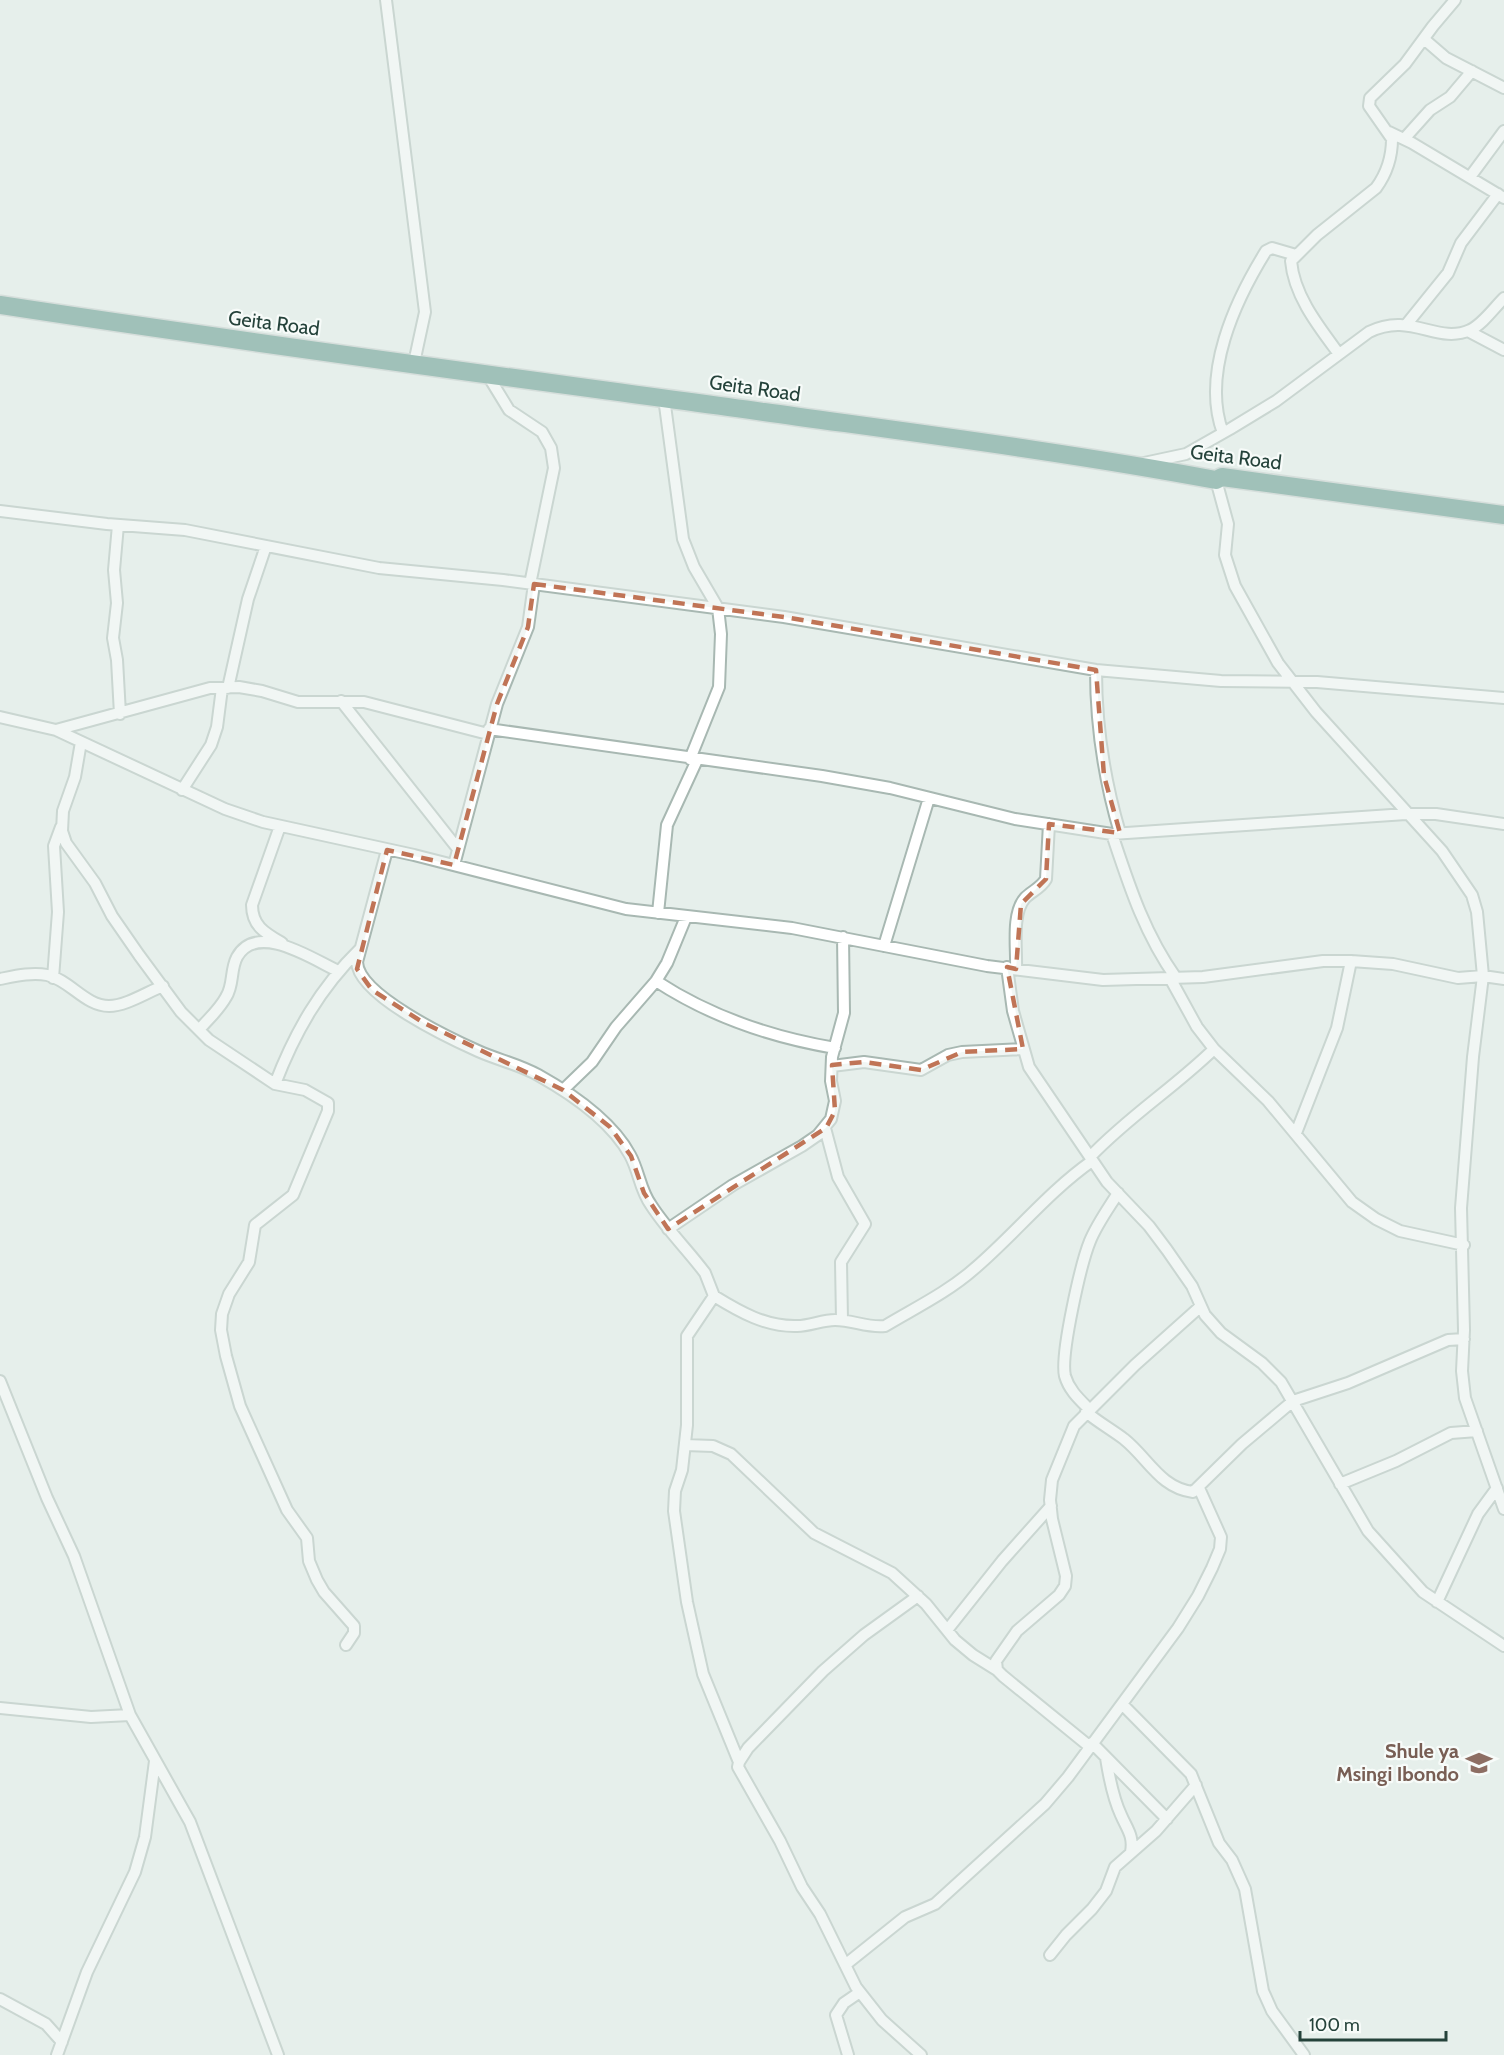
<svg xmlns="http://www.w3.org/2000/svg" width="1504" height="2055" font-family="Cabin,sans-serif">
<style>
.lines{fill:none;stroke-linecap:round;stroke-linejoin:round}
.minor-casing{stroke:#a8b8b2;stroke-width:14}
.trunk-casing{stroke:#c2cac8;stroke-width:21}
.minor{stroke:#fff;stroke-width:10}
.trunk{stroke:#4c8a7c;stroke-width:18}
.marked{fill:none;stroke:#c07456;stroke-width:4.5;stroke-dasharray:12 8;stroke-linejoin:round}
.labels{text-anchor:middle;dominant-baseline:central;stroke-width:4.5;stroke-linejoin:round;paint-order:stroke}
.street-label{font-size:20px;fill:#24423a;stroke:#f7fbf9}
.education-label{font-size:20px;font-weight:bold;fill:#785e54;stroke:#f7fbf9;text-anchor:end}
</style>
<rect width="100%" height="100%" fill="#e6efeb"/>
<g class="lines">
<g class="minor-casing">
<path id="minor" d="M386,0L425,312L414,363
M1424,39L1446,58L1504,88
M1389,132L1412,143L1504,198
M1404,139L1430,110L1450,97L1472,71
M1470,177L1504,131
M1406,325L1448,273L1461,243L1498,194
M1468,331L1504,350
M1339,354C1319,327 1294,296 1291,261L1317,235L1376,188C1387,173 1392,157 1392,139L1369,106L1370,98L1405,64L1433,26L1455,0
M487,374L509,410L542,432L551,448L554,468L530,584
M664,398L683,539L694,567L718,608L721,634L719,687L690,759
M1223,433C1201,374 1235,301 1266,251L1272,248L1296,255
M1144,463L1186,454L1230,429L1276,401L1369,332C1411,311 1437,345 1470,330C1482,325 1494,308 1504,298
M1216,480L1228,524L1225,555L1235,586L1278,663L1316,712L1442,851L1472,895L1477,912L1483,976L1473,1057L1461,1208L1464,1330L1462,1371L1465,1398L1504,1509
M0,511L107,524L185,530L379,568L503,580L784,617L1096,670L1221,681L1317,682L1504,698
M118,525L114,570L117,603L113,638L117,660L120,714
M1096,670C1096,726 1104,779 1120,833
M228,688L248,599L266,546
M341,701L458,849
M0,717L56,730L225,809L263,822L414,855L626,909L792,928L987,966L1103,980L1203,977L1323,961H1351L1393,964L1458,978L1483,976L1504,979
M489,729L822,776L890,788L1015,819L1112,834L1406,814H1436L1504,824
M56,730L210,688L239,687L262,691L298,702H364L488,734
M81,742L75,777L63,811L62,831L66,843L95,883L112,916L139,955L181,1012L209,1040L275,1084L305,1090L328,1103V1111L293,1195L255,1225L249,1262L229,1294L222,1314L221,1330L226,1356L240,1406L287,1510L307,1538L309,1561L317,1580L324,1592L354,1626V1633L346,1645
M182,790L211,745L217,727L222,688
M280,826L252,905C252,926 265,933 282,943
M1112,834C1129,885 1144,933 1176,978
M387,850L357,962C358,995 449,1038 478,1051C498,1060 518,1064 538,1075C572,1094 611,1120 630,1155C639,1171 640,1190 651,1205C667,1230 688,1250 705,1273L714,1296L687,1336V1425L682,1470L675,1491L674,1511L687,1602L703,1674L739,1762
M454,865L497,704L528,627L534,584
M658,913L667,825L697,760
M884,946L929,798
M1007,967L1013,1011L1029,1067L1107,1182L1149,1226L1167,1250L1192,1286L1205,1315L1221,1333L1262,1363L1281,1382L1368,1531L1423,1592L1504,1646
M1016,969C1017,949 1011,914 1025,898C1032,891 1041,888 1046,879L1049,824
M53,978L58,912L54,846L61,827
M1170,978L1197,1027L1214,1049L1268,1101L1352,1202L1376,1219L1400,1231L1464,1245
M0,979C15,976 32,972 47,975C70,980 85,1006 109,1006C126,1006 147,992 163,986
M656,981C711,1017 770,1037 835,1048
M199,1030C208,1019 219,1010 226,997C234,985 230,970 237,957C257,921 314,960 338,971
M832,1066L864,1062L921,1070L948,1055L962,1052L1023,1049
M275,1084C295,1032 320,988 360,949
M563,1090L592,1062L616,1027L656,981L667,963L686,917
M825,1128L838,1177L865,1224L841,1262L842,1320
M1296,1133L1337,1028L1351,961
M1090,1157C1129,1116 1174,1088 1214,1049
M668,1229L733,1185L802,1146L818,1135L831,1119L835,1101L831,1081L832,1057L844,1013L843,937
M714,1296C740,1312 766,1327 797,1326C810,1326 822,1320 835,1320C853,1320 867,1328 885,1326C915,1308 948,1292 974,1269C1015,1234 1048,1192 1092,1161
M0,1381L47,1498L74,1556L130,1715L190,1822L278,2055
M1089,1409C1079,1399 1069,1390 1065,1376C1060,1355 1081,1263 1090,1241C1097,1224 1108,1209 1118,1193
M1086,1412C1098,1422 1112,1430 1124,1439C1148,1458 1160,1488 1193,1492L1242,1444L1293,1401L1348,1383L1448,1340L1464,1339
M685,1445L713,1446L731,1454L814,1533L892,1573L926,1604L955,1640L973,1655L997,1670
M1340,1484L1396,1461L1451,1433L1477,1431
M918,1596L864,1635L823,1671L748,1748L739,1762L738,1767L780,1841L802,1887L820,1914L856,1987L882,2020L921,2055
M1437,1602L1478,1514L1497,1488
M948,1629L1002,1561L1051,1506
M1122,1704L1191,1774L1219,1843L1232,1860L1245,1889L1263,1991L1272,2011L1304,2055
M0,1708L91,1717L130,1715
M1092,1743L1167,1819
M1089,1746L1003,1676L997,1670L996,1661L1017,1631L1059,1595L1065,1586L1066,1576L1052,1519L1050,1500L1052,1480L1074,1426L1135,1365L1201,1306
M1106,1758C1109,1777 1113,1798 1121,1815C1127,1829 1134,1836 1131,1852
M1050,1955L1066,1935L1092,1909L1106,1891L1115,1867L1156,1831L1196,1785
M845,1965L905,1917L935,1904L1045,1804L1068,1777L1178,1628L1198,1596L1212,1568L1220,1549L1221,1537L1199,1488
M0,1999L46,2024L62,2042
M57,2055L87,1972L135,1872L145,1837L155,1761
M848,2055L836,2015L844,2003L860,1992"/>
</g>
<g class="trunk-casing">
<path id="trunk" d="M0,305C254,344 509,377 764,412C915,433 1066,452 1216,480L1222,477L1504,515"/>
</g>
<use href="#minor" class="minor"/>
<use href="#trunk" class="trunk"/>
</g>
<path d="M0 0H1504V2055H0ZM534,584L784,617L1096,670L1104,776L1120,833L1049,824L1046,879L1021,904L1016,969L1007,967L1023,1049L962,1052L921,1070L864,1062L832,1065L835,1111L826,1128L668,1229L644,1193L631,1156L610,1127L563,1090L424,1023L372,990L357,969L387,850L454,865L497,704L528,627Z" fill="#e6efeb" fill-opacity=".55" fill-rule="evenodd"/>
<path class="marked" d="M534,584L784,617L1096,670L1104,776L1120,833L1049,824L1046,879L1021,904L1016,969L1007,967L1023,1049L962,1052L921,1070L864,1062L832,1065L835,1111L826,1128L668,1229L644,1193L631,1156L610,1127L563,1090L424,1023L372,990L357,969L387,850L454,865L497,704L528,627Z"/>
<defs>
<g id="school-bare" transform="scale(2.07)"><path d="M0-5L7-2L0 1L-7-2ZM-4 1L0 2.5L4 1V4Q0 6-4 4Z" fill="#8d6e63" stroke="#f7fbf9" stroke-width="2.5" paint-order="stroke"/></g>
</defs>
<g fill-rule="evenodd">
<use href="#school-bare" x="1479" y="1763"/>
</g>
<g class="labels">
<g class="street-label">
<text transform="translate(274 323) rotate(7)">Geita Road</text>
<text transform="translate(755 388) rotate(8)">Geita Road</text>
<text transform="translate(1236 457) rotate(7)">Geita Road</text>
</g>
<g class="education-label">
<text x="1459" y="1751">Shule ya<tspan x="1459" dy="23">Msingi Ibondo</tspan></text>
</g>
</g>
<path d="M1300 2031v9h146v-9" fill="none" stroke="#24423a" stroke-width="3"/>
<text x="1309" y="2031" font-size="18" fill="#24423a" stroke="#f7fbf9" stroke-width="4.5" paint-order="stroke">100 m</text>
</svg>
